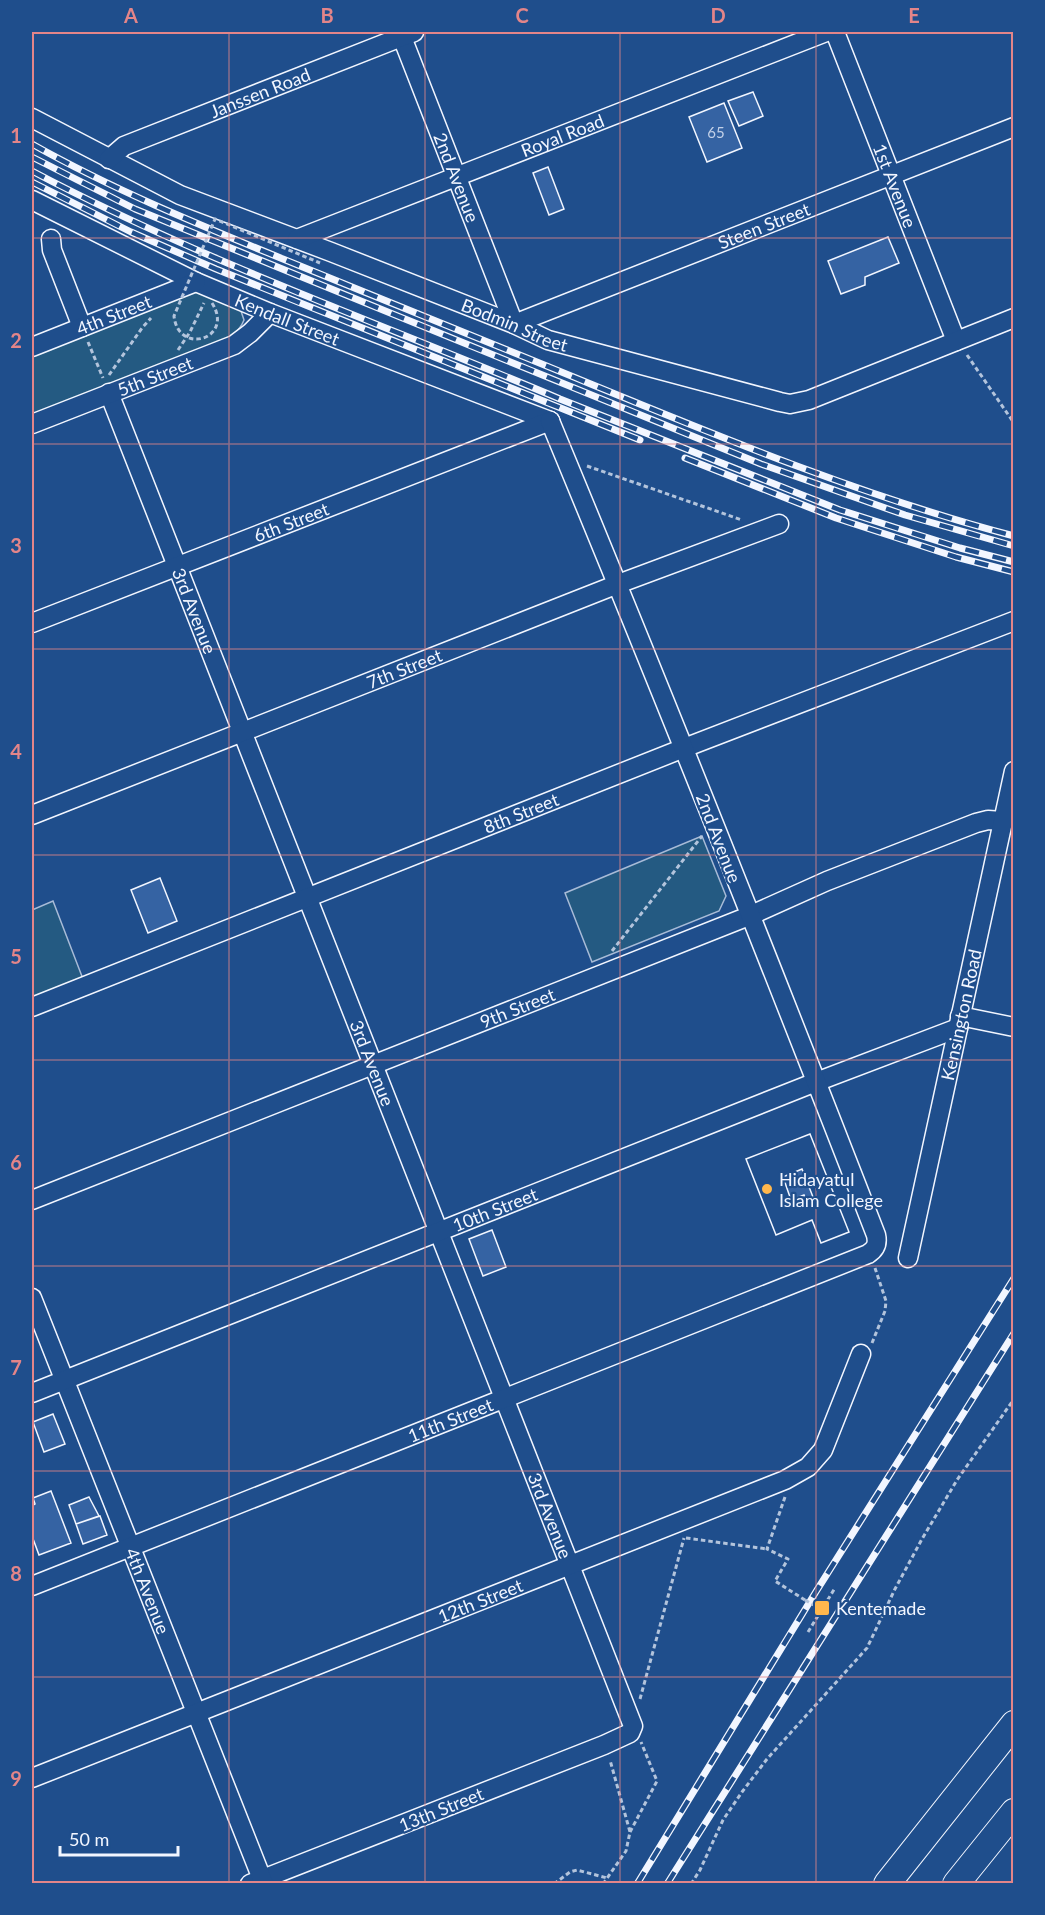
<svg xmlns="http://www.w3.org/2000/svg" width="1045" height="1915" font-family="Lato,sans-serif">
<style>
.green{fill:#245a82;stroke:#a8bbd7;stroke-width:1.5}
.building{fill:#3563a3;stroke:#f2f6ff;stroke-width:1.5;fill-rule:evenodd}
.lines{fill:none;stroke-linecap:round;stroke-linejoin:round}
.minor-casing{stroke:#f2f6ff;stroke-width:21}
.highway-casing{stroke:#f2f6ff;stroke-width:28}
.path{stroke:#b3c4dc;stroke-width:3;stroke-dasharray:4.5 3;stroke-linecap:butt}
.minor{stroke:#1f4e8c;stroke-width:18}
.highway{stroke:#1f4e8c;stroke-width:26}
.rail-casing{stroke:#f2f6ff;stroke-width:7}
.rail{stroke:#1f4e8c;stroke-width:4.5;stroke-dasharray:14;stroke-linecap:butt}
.path-bridge{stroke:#b3c4dc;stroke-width:3;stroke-dasharray:4.5 3;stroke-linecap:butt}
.grid{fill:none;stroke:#e38589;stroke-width:1.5;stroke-opacity:0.55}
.poi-dot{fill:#ffb74d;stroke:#1f4e8c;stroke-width:2}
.labels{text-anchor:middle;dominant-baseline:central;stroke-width:4.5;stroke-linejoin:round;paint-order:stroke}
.number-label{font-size:15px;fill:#c3d1e8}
.street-label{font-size:18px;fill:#f2f6ff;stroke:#1f4e8c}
.poi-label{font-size:18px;fill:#f2f6ff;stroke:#1f4e8c;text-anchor:start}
.neatline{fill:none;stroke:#e38589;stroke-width:2}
.grid-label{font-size:20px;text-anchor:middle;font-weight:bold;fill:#e38589}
</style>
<rect width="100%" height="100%" fill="#1f4e8c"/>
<path class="green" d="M196,290L240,308L244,320C239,333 228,338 217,344L32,417V354Z
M702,836L726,896L719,911L592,962L565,893Z
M53,901L83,979L32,999V910Z"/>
<path class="building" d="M753,92L763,116L739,126L728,101Z
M724,103L742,148L707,162L689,117Z
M548,167L564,209L549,215L533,173Z
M888,237L899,263L865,277V285L841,294L828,261Z
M160,878L177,921L148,933L131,890Z
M810,1134L849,1232L821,1243L812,1220L776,1235L746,1159ZM802,1169L813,1197L806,1200L804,1195L791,1200L783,1177Z
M810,1134L849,1232L821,1243L812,1220L776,1235L746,1159Z
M492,1230L506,1267L483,1276L469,1239Z
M53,1414L65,1444L44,1452L33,1422Z
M51,1491L71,1543L39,1555L32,1536V1506L35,1504L33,1498Z
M89,1497L99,1516L76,1524L69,1505Z
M100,1516L107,1535L83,1544L76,1524Z"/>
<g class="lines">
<g class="minor-casing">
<g id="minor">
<path id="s1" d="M400,32L514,324L1014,127"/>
<path id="s2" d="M835,32L956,341"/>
<path id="s3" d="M32,118L180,195L331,252L514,324L548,340L780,402L790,404L809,400L1014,318"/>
<path id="s4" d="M109,159L124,146L414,32"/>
<path id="s5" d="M32,200L196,282L270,313L550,421"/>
<path d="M51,239L52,250L82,327"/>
<path id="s6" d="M297,239L826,32"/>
<path id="s7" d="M32,347L196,282"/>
<path id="s8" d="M109,393L633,1726L630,1733L604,1745L250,1884"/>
<path id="s9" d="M32,424L234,345L250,333L270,313"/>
<path id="s10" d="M32,623L550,421"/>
<path id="s11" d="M32,815L618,584L779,524"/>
<path id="s12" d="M32,1007L684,748L1014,621"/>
<path d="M960,1016L1014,1027"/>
<path id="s13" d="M32,1200L749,916L827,881L976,823L988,820L1002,821"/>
<path id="s14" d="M908,1258L1014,771"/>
<path id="s15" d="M32,1298L264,1884"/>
<path id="s16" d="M32,1393L816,1082L958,1028"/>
<path id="s17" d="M32,1586L868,1254C876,1249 878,1244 876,1235C770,962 662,691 550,421"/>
<path id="s18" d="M32,1778L785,1480L808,1467L823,1450L861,1354"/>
</g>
</g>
<g class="highway-casing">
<path id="highway" d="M887,1884L1014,1724
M956,1884L1014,1812"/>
</g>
<path class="path" d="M88,342L103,378
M178,350L190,332L204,303
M967,355L1014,423
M109,375L142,328L151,318
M587,466L742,520
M612,951L702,836
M872,1343L885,1311L886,1301L875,1268
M785,1497L767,1549L788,1559L775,1581L805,1600
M686,1538L767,1549
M808,1632L835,1588
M640,1699L684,1538
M630,1832L657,1781L641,1742
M554,1884L570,1872L577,1870L607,1878
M603,1884L626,1851L630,1832L610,1760
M691,1884L700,1870L723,1820L742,1792L767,1759L867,1648L895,1589L922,1539L957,1480L1014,1399"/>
<use href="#minor" class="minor"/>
<use href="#highway" class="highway"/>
<g class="rail-casing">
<path id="rail" d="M32,144C112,189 197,224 283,259C352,287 421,315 490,343C662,412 834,489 1014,536
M32,157L135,209L761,464L905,515L1014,546
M32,171C202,261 383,324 560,399L840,510L960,548L1014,562
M32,182L131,232L216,269L640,440
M685,458L836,518L956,557L1014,572
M637,1884L817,1590L1014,1278
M667,1884L1014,1333"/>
</g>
<use href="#rail" class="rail"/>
<path class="path-bridge" d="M212,303C235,339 178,356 174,316L215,219L320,263
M805,1600L821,1609"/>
</g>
<path class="grid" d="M229,32V1884M425,32V1884M620,32V1884M816,32V1884M32,238H1014M32,444H1014M32,649H1014M32,855H1014M32,1060H1014M32,1266H1014M32,1471H1014M32,1677H1014"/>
<g class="poi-dot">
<circle cx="767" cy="1189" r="6"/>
<rect x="814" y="1600" width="16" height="16" rx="3"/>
</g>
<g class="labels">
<g class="number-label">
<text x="716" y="132">65</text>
</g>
<g class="street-label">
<text stroke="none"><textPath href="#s4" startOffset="166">Janssen Road</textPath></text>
<text stroke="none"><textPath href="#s6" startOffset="285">Royal Road</textPath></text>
<text stroke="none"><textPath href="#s1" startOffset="156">2nd Avenue</textPath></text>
<text stroke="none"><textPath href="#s2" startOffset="165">1st Avenue</textPath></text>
<text stroke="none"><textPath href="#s1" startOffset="582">Steen Street</textPath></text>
<text stroke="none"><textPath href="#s7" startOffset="88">4th Street</textPath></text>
<text stroke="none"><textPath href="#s5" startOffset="282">Kendall Street</textPath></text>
<text stroke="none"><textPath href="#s3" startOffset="526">Bodmin Street</textPath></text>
<text stroke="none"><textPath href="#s9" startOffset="132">5th Street</textPath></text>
<text stroke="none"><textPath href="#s10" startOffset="278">6th Street</textPath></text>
<text stroke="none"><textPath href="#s8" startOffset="234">3rd Avenue</textPath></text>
<text stroke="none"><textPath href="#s11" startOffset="400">7th Street</textPath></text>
<text stroke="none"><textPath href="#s12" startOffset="526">8th Street</textPath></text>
<text transform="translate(719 838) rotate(69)">2nd Avenue</text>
<text stroke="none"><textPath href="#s13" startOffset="522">9th Street</textPath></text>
<text stroke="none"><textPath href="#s14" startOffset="249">Kensington Road</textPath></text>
<text stroke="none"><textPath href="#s8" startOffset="720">3rd Avenue</textPath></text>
<text stroke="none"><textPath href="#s16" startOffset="498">10th Street</textPath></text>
<text stroke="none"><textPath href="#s17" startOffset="450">11th Street</textPath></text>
<text stroke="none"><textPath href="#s8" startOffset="1206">3rd Avenue</textPath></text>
<text stroke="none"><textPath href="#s15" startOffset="315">4th Avenue</textPath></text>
<text stroke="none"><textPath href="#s18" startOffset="482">12th Street</textPath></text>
<text transform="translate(441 1809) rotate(-22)">13th Street</text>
</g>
<g class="poi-label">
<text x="779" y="1179">Hidayatul<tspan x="779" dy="21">Islam College</tspan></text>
<text x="836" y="1608">Kentemade</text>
</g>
</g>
<rect width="1045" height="1915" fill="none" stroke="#1f4e8c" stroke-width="66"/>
<path d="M60 1846v9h118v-9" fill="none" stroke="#f2f6ff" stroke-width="3"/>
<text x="69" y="1846" font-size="18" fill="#f2f6ff" stroke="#1f4e8c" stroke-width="4.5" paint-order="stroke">50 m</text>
<rect x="33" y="33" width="979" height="1849" class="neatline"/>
<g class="grid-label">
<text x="131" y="23">A</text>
<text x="327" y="23">B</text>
<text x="522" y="23">C</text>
<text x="718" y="23">D</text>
<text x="914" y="23">E</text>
<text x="16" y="143">1</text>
<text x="16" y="348">2</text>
<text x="16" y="553">3</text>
<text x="16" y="759">4</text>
<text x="16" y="964">5</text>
<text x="16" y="1170">6</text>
<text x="16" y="1375">7</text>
<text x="16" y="1581">8</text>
<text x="16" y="1786">9</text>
</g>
</svg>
